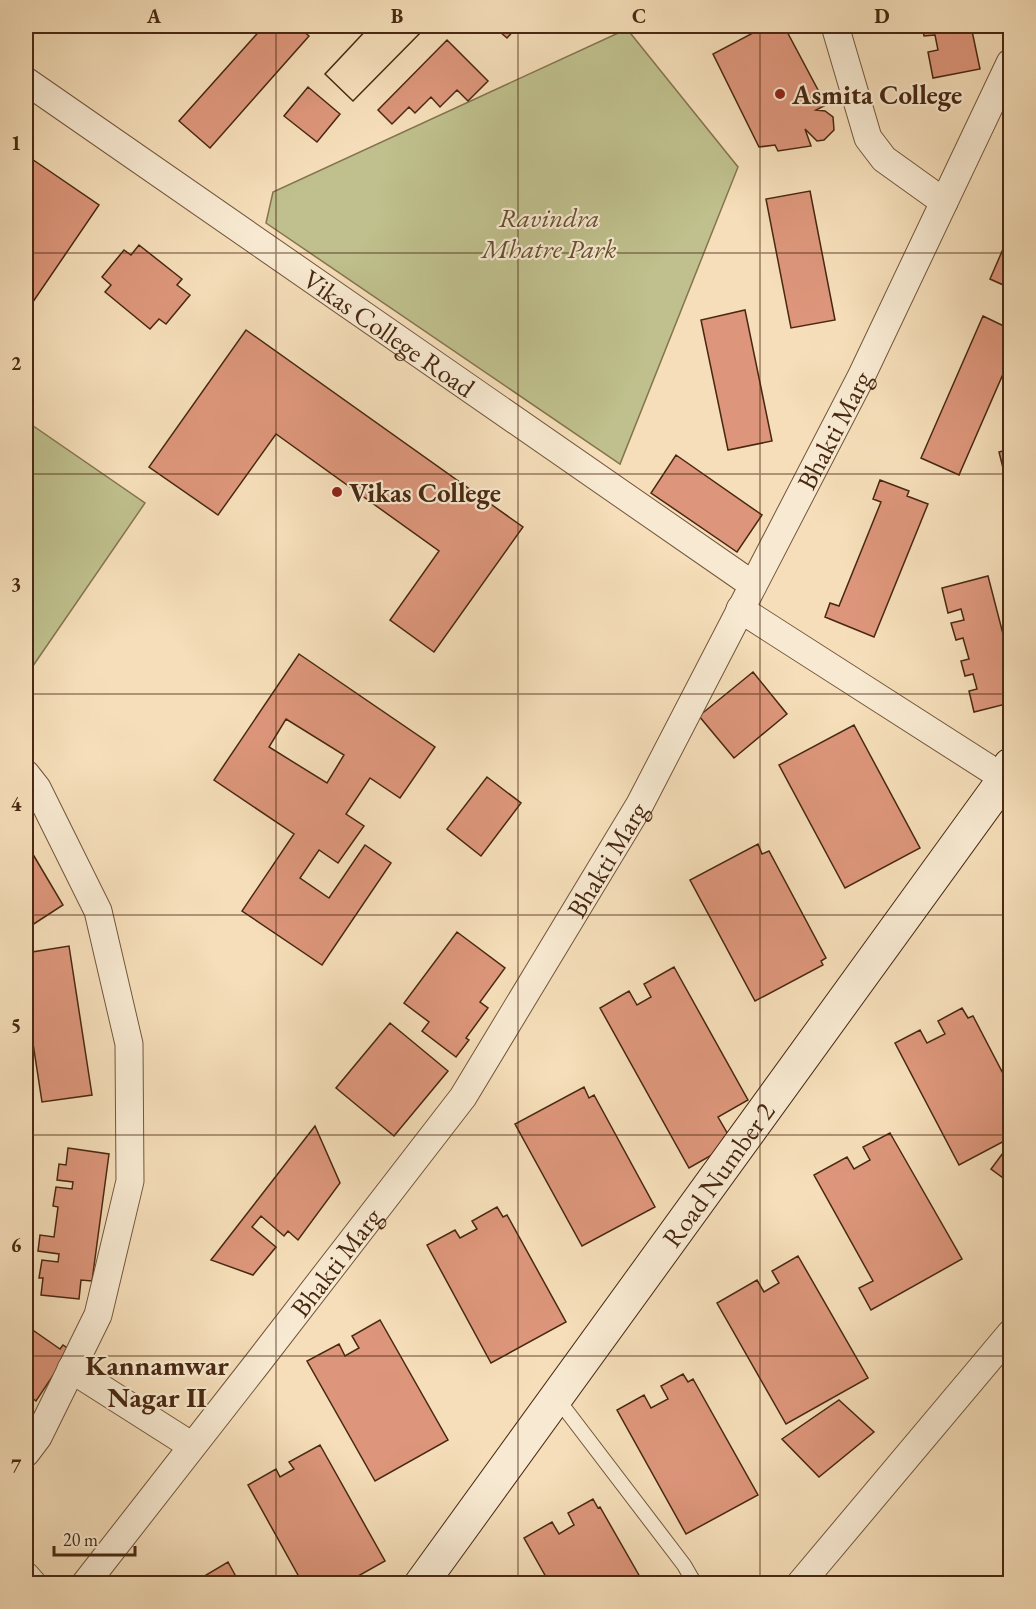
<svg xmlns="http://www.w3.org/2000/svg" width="1036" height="1609" font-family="'EB Garamond',serif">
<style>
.green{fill:#bfc08d;stroke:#84744f;stroke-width:1.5}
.building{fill:#dd967b;stroke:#482811;stroke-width:1.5;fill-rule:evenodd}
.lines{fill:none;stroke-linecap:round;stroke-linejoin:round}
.lane-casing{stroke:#73563b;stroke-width:16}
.street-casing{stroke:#73563b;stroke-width:29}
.secondary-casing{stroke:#482811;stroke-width:35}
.lane{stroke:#f8ead2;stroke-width:14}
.street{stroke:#f8ead2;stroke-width:27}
.secondary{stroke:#f8ead2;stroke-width:33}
.grid{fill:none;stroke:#482811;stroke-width:1.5;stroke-opacity:0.55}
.poi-dot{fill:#8f2418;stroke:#f8ead2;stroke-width:2}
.labels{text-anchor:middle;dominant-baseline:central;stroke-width:4.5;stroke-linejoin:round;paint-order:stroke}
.poi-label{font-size:27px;font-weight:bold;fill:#482811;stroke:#f8ead2;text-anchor:start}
.park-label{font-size:27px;font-style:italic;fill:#664e30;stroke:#f8ead2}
.street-label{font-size:27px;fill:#482811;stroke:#f8ead2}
.neighbourhood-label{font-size:28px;font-weight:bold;fill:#482811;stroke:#f8ead2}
.neatline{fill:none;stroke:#482811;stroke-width:2}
.grid-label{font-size:20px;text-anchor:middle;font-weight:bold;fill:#482811}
</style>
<rect width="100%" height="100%" fill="#f5deb9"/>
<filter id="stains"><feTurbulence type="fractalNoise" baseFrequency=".00333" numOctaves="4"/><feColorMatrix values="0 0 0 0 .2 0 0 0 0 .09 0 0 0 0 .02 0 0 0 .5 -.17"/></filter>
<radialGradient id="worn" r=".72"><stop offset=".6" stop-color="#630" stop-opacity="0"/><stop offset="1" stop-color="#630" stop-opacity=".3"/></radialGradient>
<path class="green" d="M627,29L738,167L620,464L266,223L273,192Z
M26,421L145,503L26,676Z"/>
<path class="building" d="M264,26H297L309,36L210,148L179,121Z
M370,26H427L353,101L325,74Z
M370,26H427L353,101L325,74Z
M493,26H518L507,38Z
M766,26H784L826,105L816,110L825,111L833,117L834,130L824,140L817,141L805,129L811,146L778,151L775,145L759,147L713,54Z
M922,26H971L980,69L933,78L928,52L938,50L935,35L924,36Z
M447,40L488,81L468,101L457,90L440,107L431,97L415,113L409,107L392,124L378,110Z
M308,87L340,114L317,142L284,116Z
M26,155L99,205L26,312Z
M810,191L835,320L791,328L766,199Z
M1010,233V288L990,279Z
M139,245L182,279L177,285L190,295L166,324L159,319L150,329L105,292L111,285L102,277L124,250L131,255Z
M745,310L772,441L728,450L701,320Z
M983,316L1010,329V358L959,475L921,458Z
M246,330L523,527L434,652L390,620L439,551L276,434L218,515L149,467Z
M1010,449V467L1003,468L999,452Z
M676,455L762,515L737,552L651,493Z
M880,480L909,491L907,496L928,504L874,637L825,617L830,603L839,606L881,502L873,499Z
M988,576L1010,661V703L974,712L969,691L977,689L973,674L965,676L961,661L969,659L963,638L956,640L951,623L964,620L961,609L948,613L942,588Z
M299,654L435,747L400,798L370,778L346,814L364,826L338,863L319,850L300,878L329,898L365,845L391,863L322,965L242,911L294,834L214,780ZM286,719L344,755L327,783L269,747Z
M753,672L787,714L734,758L699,716Z
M854,725L920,848L845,888L779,765Z
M487,777L521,803L481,856L447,829Z
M758,844L762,854L769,851L826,958L821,961L823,965L755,1001L690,880Z
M31,851L63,905L26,929V855Z
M1010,920V938L1003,924Z
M457,932L505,968L480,1002L488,1008L466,1038L469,1040L456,1057L422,1031L429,1022L404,1003Z
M69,946L92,1095L42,1102L26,998V953Z
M674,967L748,1100L718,1117L733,1143L689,1168L600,1008L629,991L637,1005L651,997L644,984Z
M962,1008L968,1018L973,1016L1010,1087V1138L959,1165L895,1043L920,1030L927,1043L945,1034L938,1021Z
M390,1023L448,1071L394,1136L336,1088Z
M584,1087L589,1098L594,1095L655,1207L582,1246L515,1124Z
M315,1126L340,1183L298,1240L288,1231L284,1236L261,1216L252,1227L276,1247L253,1275L211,1260Z
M890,1133L962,1259L871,1310L859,1288L873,1281L814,1175L847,1157L854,1169L870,1160L863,1147Z
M68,1148L109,1154L92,1281L81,1280L79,1299L41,1295L43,1278H39L42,1260L58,1262L59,1254L38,1251L40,1235L54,1237L58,1207L53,1206L56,1187L72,1189L73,1182L57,1180L59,1164L66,1165Z
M1006,1149L1010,1153V1183L991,1169Z
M497,1207L503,1217L507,1215L566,1322L491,1363L427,1245L455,1230L460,1238L477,1229L472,1221Z
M798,1256L868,1378L786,1424L717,1303L757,1280L764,1292L779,1283L772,1271Z
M380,1320L448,1440L375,1481L307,1361L339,1344L345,1356L359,1348L352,1336Z
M27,1326L60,1349L63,1345L70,1350L36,1401L31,1397L26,1405V1328Z
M683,1374L688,1382L693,1379L758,1495L686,1534L617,1410L644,1395L651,1408L668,1399L661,1386Z
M839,1400L874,1432L819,1477L782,1439Z
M320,1445L385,1561L344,1584H303L248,1485L276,1469L280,1477L294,1469L289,1462Z
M593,1499L598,1508L600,1507L644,1584H550L524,1538L552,1522L559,1534L574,1525L568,1513Z
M228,1562L240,1584H204L201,1578Z"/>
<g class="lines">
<g class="lane-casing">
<path id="lane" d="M556,1397L684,1565L695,1584"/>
</g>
<g class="street-casing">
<g id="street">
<path d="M835,26L868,138L884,159L944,202"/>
<path id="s1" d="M26,81L753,585"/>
<path d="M740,609L1010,782"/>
<path d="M26,774L37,788L98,911L129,1044L130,1181L98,1315L38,1437L26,1453"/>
<path d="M71,1369L192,1446"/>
<path d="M26,1576L33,1584"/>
<path id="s2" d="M85,1584L256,1365L463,1097L640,804L861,377L1010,63"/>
<path d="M800,1584L1010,1334"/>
</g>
</g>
<g class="secondary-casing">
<g id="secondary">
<path id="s3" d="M421,1584L1005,778L1010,765"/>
</g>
</g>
<use href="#lane" class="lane"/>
<use href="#street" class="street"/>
<use href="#secondary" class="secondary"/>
</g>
<path class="grid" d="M276,26V1584M518,26V1584M760,26V1584M26,253H1010M26,474H1010M26,694H1010M26,915H1010M26,1135H1010M26,1356H1010"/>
<g class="poi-dot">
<circle cx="780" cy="94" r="6"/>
<circle cx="337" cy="492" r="6"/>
</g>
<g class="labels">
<g class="poi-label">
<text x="792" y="94">Asmita College</text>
<text x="349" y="492">Vikas College</text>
</g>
<g class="park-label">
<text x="549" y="217">Ravindra<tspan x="549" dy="31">Mhatre Park</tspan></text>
</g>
<g class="street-label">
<text stroke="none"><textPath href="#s1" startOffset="442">Vikas College Road</textPath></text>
<text stroke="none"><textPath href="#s2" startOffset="1380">Bhakti Marg</textPath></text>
<text stroke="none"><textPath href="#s2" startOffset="894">Bhakti Marg</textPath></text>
<text stroke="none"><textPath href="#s3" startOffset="506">Road Number 2</textPath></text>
<text stroke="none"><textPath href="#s2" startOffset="408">Bhakti Marg</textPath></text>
</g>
<g class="neighbourhood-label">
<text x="157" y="1365">Kannamwar<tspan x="157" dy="32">Nagar II</tspan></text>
</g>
</g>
<rect width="1036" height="1609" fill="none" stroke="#f5deb9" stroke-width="66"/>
<path d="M54 1546v9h81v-9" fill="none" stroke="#482811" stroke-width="3"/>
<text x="63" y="1546" font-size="18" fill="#482811" stroke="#f8ead2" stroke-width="4.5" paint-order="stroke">20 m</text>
<rect x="33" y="33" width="970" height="1543" class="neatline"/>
<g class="grid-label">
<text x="154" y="23">A</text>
<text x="397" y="23">B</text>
<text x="639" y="23">C</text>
<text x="882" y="23">D</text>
<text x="16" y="150">1</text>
<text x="16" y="370">2</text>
<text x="16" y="591">3</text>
<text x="16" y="811">4</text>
<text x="16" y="1032">5</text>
<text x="16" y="1252">6</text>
<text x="16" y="1473">7</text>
</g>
<rect width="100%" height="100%" filter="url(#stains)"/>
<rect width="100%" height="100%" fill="url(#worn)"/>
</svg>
